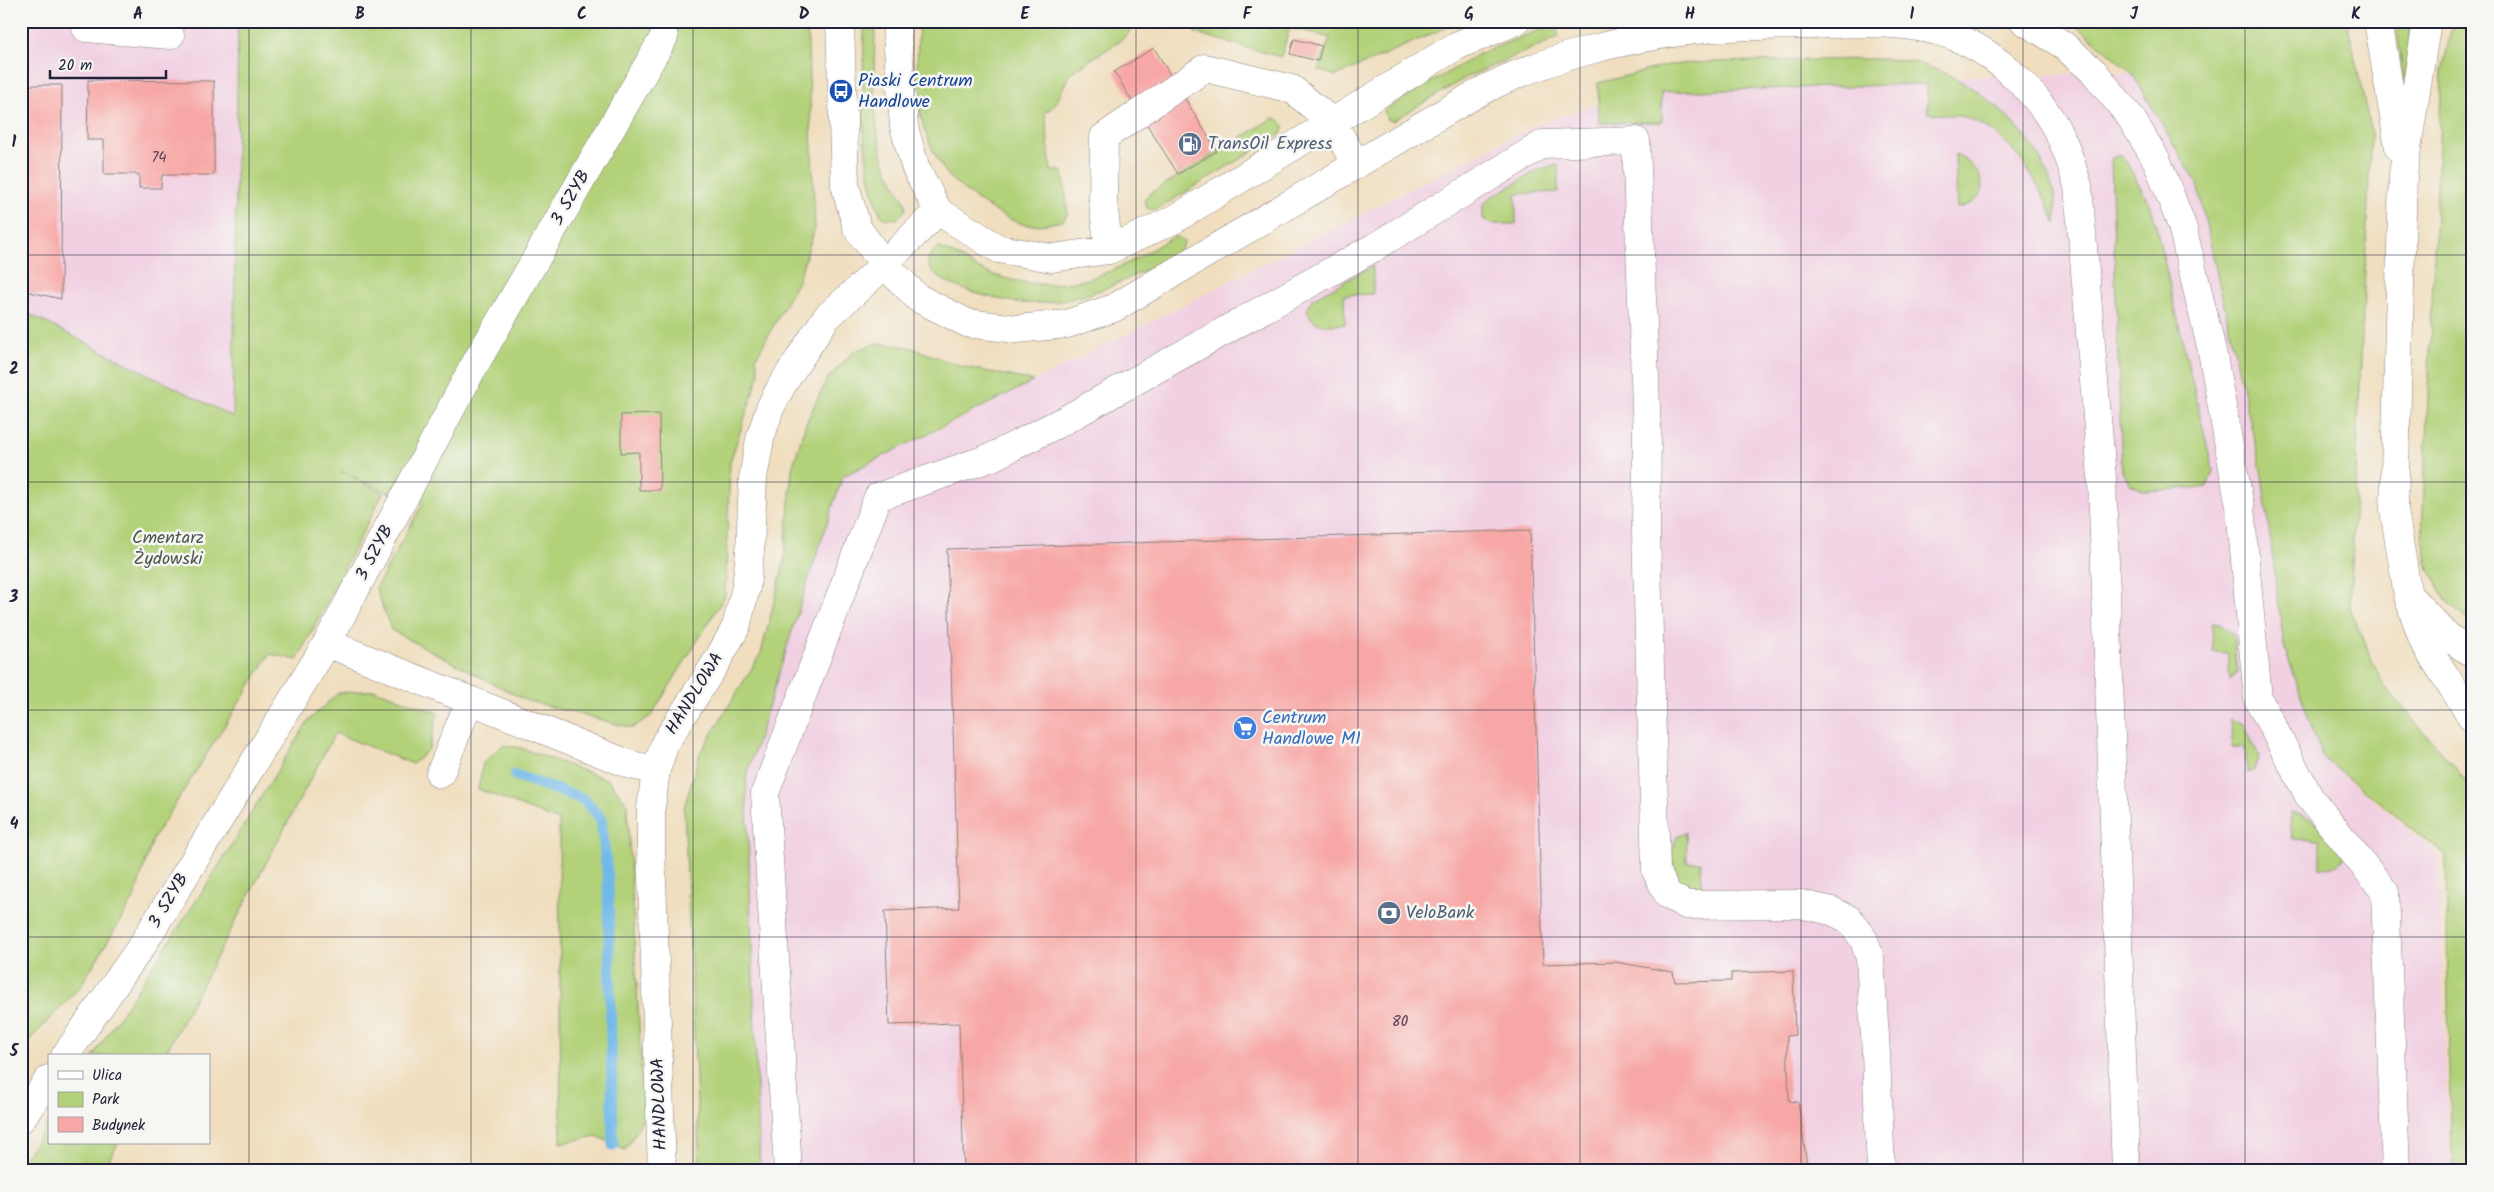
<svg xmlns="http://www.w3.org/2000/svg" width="2494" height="1192" font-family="Kalam,sans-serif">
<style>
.built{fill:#f1d0e2}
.industrial{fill:#cebed0}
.green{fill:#b2d179;stroke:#6a7a5a}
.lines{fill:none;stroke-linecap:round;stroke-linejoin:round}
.stream{stroke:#71b9e9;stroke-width:11}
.building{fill:#f7a8a6}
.minor-casing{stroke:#89807c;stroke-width:29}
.major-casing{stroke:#89807c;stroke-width:29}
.minor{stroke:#fff;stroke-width:28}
.major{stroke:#fff;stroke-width:28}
.grid{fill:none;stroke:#22223b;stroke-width:1;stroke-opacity:0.55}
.labels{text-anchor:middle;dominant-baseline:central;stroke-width:5;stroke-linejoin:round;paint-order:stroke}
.number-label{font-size:15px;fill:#574456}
.transit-label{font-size:18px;fill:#164399;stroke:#f6f6f2;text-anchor:start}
.service-label{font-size:18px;fill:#4e5e75;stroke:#f6f6f2;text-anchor:start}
.street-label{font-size:18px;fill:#22223b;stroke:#f6f6f2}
.park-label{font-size:18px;fill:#4d574e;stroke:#f6f6f2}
.shop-label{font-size:18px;fill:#366cbe;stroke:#f6f6f2;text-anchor:start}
.neatline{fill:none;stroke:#22223b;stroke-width:2}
.grid-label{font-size:16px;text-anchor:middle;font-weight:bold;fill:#22223b}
</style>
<rect width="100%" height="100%" fill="#f6f6f2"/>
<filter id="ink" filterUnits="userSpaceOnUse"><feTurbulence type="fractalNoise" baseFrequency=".02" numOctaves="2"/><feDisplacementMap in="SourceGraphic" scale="10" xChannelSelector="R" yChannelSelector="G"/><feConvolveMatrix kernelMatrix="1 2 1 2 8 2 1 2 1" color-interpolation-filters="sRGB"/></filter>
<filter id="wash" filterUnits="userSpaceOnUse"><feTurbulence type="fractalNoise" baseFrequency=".0096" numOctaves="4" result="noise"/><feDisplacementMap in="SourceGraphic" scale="20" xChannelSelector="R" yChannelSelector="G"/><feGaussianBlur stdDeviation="1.12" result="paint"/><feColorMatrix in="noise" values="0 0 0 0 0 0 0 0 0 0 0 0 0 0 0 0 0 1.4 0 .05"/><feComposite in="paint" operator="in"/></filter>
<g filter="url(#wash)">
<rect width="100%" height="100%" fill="#f0debe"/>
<path class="built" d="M21,21H238L233,420L21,314Z
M2132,73L2197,184L2322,757L2438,854L2450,1171H758L746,778L783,658L843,475L933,433L1538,124L1660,83Z"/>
<path class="industrial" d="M1134,21H1191V26H1134Z"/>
<path class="green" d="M238,21H807L815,228L798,281L756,358L759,375L730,462L725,596L651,716L632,728L525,700L391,630L376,588L423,503L385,491L341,471L383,493L297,660L270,654L153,839L134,898L80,987L21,1049V310L233,417Z
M864,21H875C875,69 870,117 885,163C890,177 899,191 906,205L905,211L897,219L884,218L880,214C857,153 864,85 864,21Z
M919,21H1134C1134,38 1099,52 1086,63C1081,66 1074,70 1070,75C1060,88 1061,105 1045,112L1051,171H1063L1068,213L1063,221C1052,223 1039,226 1028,225C1010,224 960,190 948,175C936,160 925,135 921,117C914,87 918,52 919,21Z
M1191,21H1461L1336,76L1318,70L1330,38L1290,27L1281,57L1195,33Z
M2071,21H2347L2371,133L2350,610L2382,683L2473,789V1171H2453L2449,1072L2446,855L2322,757L2284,646L2262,475L2197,184L2132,73Z
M2396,21H2412L2404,87Z
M2453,21H2473V623L2450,606L2429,570L2422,534L2442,72Z
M1555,24L1559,37L1467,77L1393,121L1387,120L1384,110L1481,53Z
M1870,59C1884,59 1898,59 1912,62C1971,75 2040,132 2054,194C2056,203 2056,214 2056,224C2039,183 2014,137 1970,119C1958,114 1941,115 1928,113L1927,84L1661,92L1662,122L1599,123L1598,83L1669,65L1708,62Z
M1273,118L1278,119L1285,126L1281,134L1156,210L1147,208L1144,199L1149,194Z
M1955,154C1984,166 1996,201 1957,208Z
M2116,156H2122L2126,161L2152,209L2213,471L2207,487L2145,491L2130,484L2122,472L2111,159Z
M1558,165V192L1516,194V224H1491L1483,219V205L1488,199L1540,169Z
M1176,236L1184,241C1184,252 1165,259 1156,264C1116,287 1069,306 1022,303C1002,301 929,286 928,262C928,255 933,251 939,248C959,254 974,269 994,275C1046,291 1081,286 1130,262C1146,254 1160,243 1176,236Z
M1373,266V294L1344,295L1345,324C1328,325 1315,329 1307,311L1312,299Z
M877,343L909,347L961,366L1034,381L843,476L807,583L746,778L760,1171H700L684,808L700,753L761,653L784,563L792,469L806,423L827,379L854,351Z
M2212,623L2220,624L2233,634L2238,671L2230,680L2228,653L2213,652Z
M375,690L438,713L429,749L413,764L335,733L164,1056H93L210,880L308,721L338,693Z
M2230,719L2244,724L2259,756L2253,771L2247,773L2245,747H2233Z
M503,745L521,748L609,780L627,804L644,1118L625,1150L597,1136L561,1143L559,821L478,789L483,763Z
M2290,812C2315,814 2330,837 2344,856C2339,866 2332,868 2320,869V840L2292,839Z
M1686,832L1687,862H1701L1702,889C1671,889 1666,857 1678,835Z
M49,1122V1143H118L106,1165L129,1171H21V1163Z"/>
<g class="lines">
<path class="stream" d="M515,775L583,799L601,819L608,879L613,1145"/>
</g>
<g id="blocks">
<path class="building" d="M1294,39L1322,46L1318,61L1290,54Z
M1154,48L1217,151L1178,174L1114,72Z
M88,80L214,81V175H162L161,188H139V174H104V140H87Z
M21,85H62L61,299L21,290Z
M659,414L660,490H639V452L621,453V415Z
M1530,530L1543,964L1615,962L1673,972L1675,982L1731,981V973L1793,971L1795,1035L1787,1036L1789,1101L1798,1102L1808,1171H964L959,1023L889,1025L885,911L959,908L947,549Z"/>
</g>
</g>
<g filter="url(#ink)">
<use href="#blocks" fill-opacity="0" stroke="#89807c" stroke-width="1"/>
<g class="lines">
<g class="minor-casing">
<path id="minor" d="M86,21V28L170,35
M840,21L845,185L857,228L884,264L918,298L967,323L1017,329L1067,324L1114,308L1474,95C1541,58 1628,37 1704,29C1739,25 1775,26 1810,25C1858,23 1910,19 1955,37C2000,55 2042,97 2062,140C2069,154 2073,171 2078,186L2102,478L2126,1171
M896,21L904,127L915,166L938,211
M2024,21L2062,44L2094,72L2131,118L2157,161L2182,226L2212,351L2240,507L2258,699L2310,798L2385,892L2396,1171
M938,211L999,249L1052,258L1109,250L1175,219L1456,46L1516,21
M1109,250L1103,203L1104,137L1205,68L1292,89L1331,121L1356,163
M327,643L631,765L656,770
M440,774L470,700
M65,1056L143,944L327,643L470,373L664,37
M21,1119L49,1079
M662,1171L651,847V808L656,770L665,743L717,661L736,627L746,587L750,551L753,478L760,439L770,408L782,385L826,318L868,280L938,211
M788,1171L765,793L878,497L992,457L1065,420L1373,248L1543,144L1636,141L1647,433L1646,531L1656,871L1668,895L1686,905L1800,904L1832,911L1850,920L1864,940L1870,958L1876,1054L1881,1171"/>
</g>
<g class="major-casing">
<path id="major" d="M2378,21L2399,148
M2427,21L2403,174L2394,510L2408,596L2424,643L2473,719
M2413,600L2447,636L2473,654"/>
</g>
<use href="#minor" class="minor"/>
<use href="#major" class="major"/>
</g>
</g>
<path class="grid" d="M249,21V1171M471,21V1171M693,21V1171M914,21V1171M1136,21V1171M1358,21V1171M1580,21V1171M1801,21V1171M2023,21V1171M2245,21V1171M21,255H2473M21,482H2473M21,710H2473M21,937H2473"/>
<defs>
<g id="bus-disc" transform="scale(1.25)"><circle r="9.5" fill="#1a4fb4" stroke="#f6f6f2"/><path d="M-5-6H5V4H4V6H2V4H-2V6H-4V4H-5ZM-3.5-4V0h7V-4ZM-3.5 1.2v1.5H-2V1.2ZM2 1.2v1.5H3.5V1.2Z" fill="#fff"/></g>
<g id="fuel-disc" transform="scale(1.25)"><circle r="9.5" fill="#5c6f8a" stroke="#f6f6f2"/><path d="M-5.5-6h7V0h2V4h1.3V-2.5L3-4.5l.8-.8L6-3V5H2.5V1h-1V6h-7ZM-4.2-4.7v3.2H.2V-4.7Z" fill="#fff"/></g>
<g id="supermarket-disc" transform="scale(1.25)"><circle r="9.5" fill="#3f7fe0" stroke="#f6f6f2"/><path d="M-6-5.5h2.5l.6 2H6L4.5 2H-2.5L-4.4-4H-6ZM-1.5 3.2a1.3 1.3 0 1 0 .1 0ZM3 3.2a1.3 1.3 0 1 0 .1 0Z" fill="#fff"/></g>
<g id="bank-disc" transform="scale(1.25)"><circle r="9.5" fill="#5c6f8a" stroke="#f6f6f2"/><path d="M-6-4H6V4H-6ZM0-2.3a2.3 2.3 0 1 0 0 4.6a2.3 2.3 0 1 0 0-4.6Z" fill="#fff"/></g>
</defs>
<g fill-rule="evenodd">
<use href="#bus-disc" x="841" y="91"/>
<use href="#fuel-disc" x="1190" y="144"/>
<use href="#supermarket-disc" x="1245" y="728"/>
<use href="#bank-disc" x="1389" y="913"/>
</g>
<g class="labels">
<g class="number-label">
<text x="159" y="158">74</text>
<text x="1400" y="1022">80</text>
</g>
<g class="transit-label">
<text x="858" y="81">Piaski Centrum<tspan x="858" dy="21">Handlowe</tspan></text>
</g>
<g class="service-label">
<text x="1208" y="144">TransOil Express</text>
<text x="1406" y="913">VeloBank</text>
</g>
<g class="street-label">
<text transform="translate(571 198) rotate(-60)">3 SZYB</text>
<text transform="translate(375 553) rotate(-62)">3 SZYB</text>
<text transform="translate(695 694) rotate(-58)">HANDLOWA</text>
<text transform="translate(169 901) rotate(-59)">3 SZYB</text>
<text transform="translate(660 1104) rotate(-92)">HANDLOWA</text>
</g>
<g class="park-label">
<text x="168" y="538">Cmentarz<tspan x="168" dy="21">Żydowski</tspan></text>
</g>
<g class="shop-label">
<text x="1262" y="718">Centrum<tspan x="1262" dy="21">Handlowe M1</tspan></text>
</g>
</g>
<rect width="2494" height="1192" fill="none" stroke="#f6f6f2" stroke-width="55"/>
<rect x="48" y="1054" width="162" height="90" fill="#f6f6f2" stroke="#a1a1a9"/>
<rect x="58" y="1071" width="25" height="8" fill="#ffffff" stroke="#a1a1a9"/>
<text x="92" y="1080" font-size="15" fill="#22223b">Ulica</text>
<rect x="58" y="1092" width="25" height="15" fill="#b2d179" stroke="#a1a1a9"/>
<text x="92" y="1104" font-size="15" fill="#22223b">Park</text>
<rect x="58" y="1117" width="25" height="15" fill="#f7a8a6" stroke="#a1a1a9"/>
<text x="92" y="1130" font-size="15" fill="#22223b">Budynek</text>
<path d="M50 70v8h116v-8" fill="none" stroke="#22223b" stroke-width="2.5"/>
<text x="58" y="70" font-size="15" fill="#22223b" stroke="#f6f6f2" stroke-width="4" paint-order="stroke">20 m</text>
<rect x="28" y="28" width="2438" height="1136" class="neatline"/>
<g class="grid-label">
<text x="138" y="19">A</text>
<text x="360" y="19">B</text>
<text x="582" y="19">C</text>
<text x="804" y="19">D</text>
<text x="1025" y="19">E</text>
<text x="1247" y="19">F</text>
<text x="1469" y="19">G</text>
<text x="1690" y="19">H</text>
<text x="1912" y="19">I</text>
<text x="2134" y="19">J</text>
<text x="2356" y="19">K</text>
<text x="14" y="147">1</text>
<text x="14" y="374">2</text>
<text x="14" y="602">3</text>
<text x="14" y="829">4</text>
<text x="14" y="1056">5</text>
</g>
</svg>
